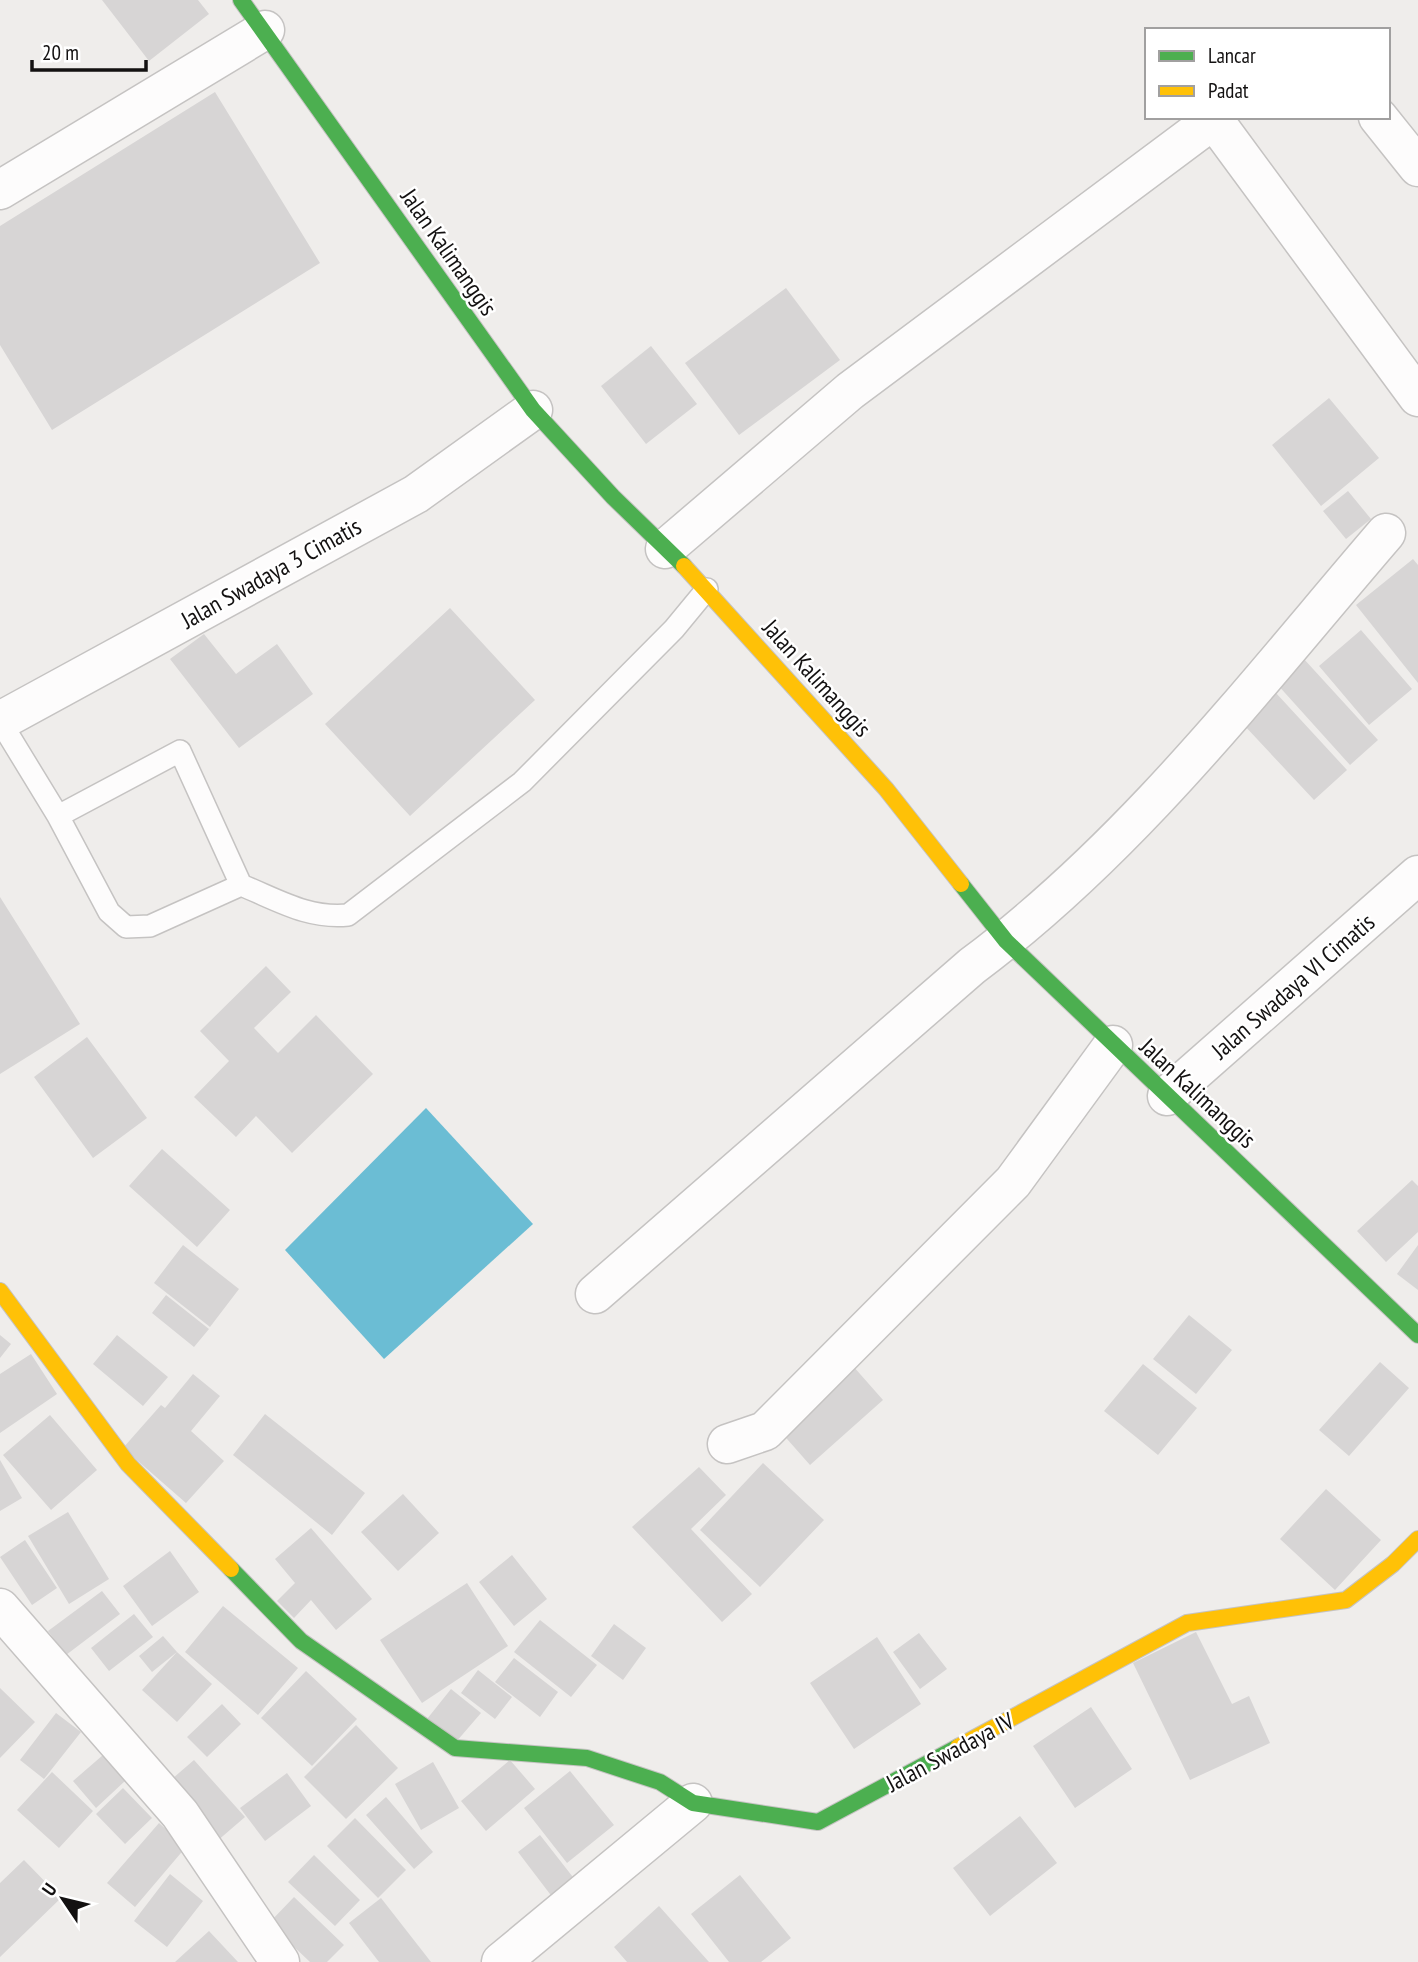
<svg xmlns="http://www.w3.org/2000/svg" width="1418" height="1962" font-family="'PT Sans Narrow',sans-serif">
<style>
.water{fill:#6bbdd4}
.building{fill:#d7d5d5}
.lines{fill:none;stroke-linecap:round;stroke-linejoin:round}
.lane-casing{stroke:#c5c3c2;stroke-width:24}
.street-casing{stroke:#c5c3c2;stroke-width:41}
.fast-casing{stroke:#c5c3c2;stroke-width:18}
.slow-casing{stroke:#c5c3c2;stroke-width:18}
.lane{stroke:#fdfcfc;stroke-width:21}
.street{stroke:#fdfcfc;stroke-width:38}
.fast{stroke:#4caf50;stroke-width:16}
.slow{stroke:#ffc107;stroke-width:16}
.labels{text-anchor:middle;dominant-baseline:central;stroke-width:5;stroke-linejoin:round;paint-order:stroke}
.street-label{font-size:24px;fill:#131111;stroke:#fff}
</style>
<rect width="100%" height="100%" fill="#efedeb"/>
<path class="water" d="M426,1108L533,1224L384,1359L285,1250Z"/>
<path class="building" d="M102,0H198L209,14L149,61Z
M215,92L320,263L52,430L0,345V226Z
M786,288L840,360L739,435L685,363Z
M651,346L697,404L646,444L601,386Z
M1329,398L1379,458L1321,506L1272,445Z
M1348,491L1371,519L1346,539L1323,511Z
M1413,559L1418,565V683L1356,605Z
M450,608L535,700L410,816L325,724Z
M1361,630L1412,689L1369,725L1319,666Z
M204,634L236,674L277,644L313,694L239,748L170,659Z
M1303,658L1378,740L1350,765L1276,683Z
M1276,693L1347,770L1314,800L1243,724Z
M0,897L80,1024L0,1074Z
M266,966L291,992L254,1028L278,1053L316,1015L373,1074L292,1153L256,1116L236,1137L194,1097L229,1061L200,1031Z
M87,1037L147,1118L93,1158L34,1077Z
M162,1149L230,1210L197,1247L129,1186Z
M1412,1180L1418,1186V1232L1386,1262L1357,1231Z
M183,1245L239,1289L210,1327L154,1283Z
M1418,1245V1290L1397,1274Z
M166,1295L209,1329L194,1347L152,1313Z
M1189,1315L1232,1350L1196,1394L1153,1359Z
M0,1335L11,1344L0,1358Z
M117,1335L168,1377L143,1406L93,1364Z
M31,1354L57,1394L0,1433V1374Z
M1380,1362L1409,1388L1349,1456L1319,1430Z
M1143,1364L1197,1408L1158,1455L1104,1411Z
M853,1366L883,1400L810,1465L780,1431Z
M193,1374L220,1396L191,1431L224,1461L186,1503L123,1448L161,1405L165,1408Z
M265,1414L365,1493L332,1535L233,1455Z
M50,1415L97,1470L51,1510L3,1455Z
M0,1460L22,1498L0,1511Z
M763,1463L824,1520L760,1587L700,1530Z
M699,1467L726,1495L691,1529L752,1594L722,1622L632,1527Z
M1326,1489L1381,1540L1335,1590L1280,1539Z
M403,1494L439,1533L398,1571L361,1532Z
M68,1512L109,1579L69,1604L28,1536Z
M311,1528L372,1599L336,1630L311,1600L294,1618L277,1601L295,1583L275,1559Z
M25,1540L57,1588L32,1605L0,1557Z
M170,1551L199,1592L152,1626L123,1586Z
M512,1555L547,1599L514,1626L479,1582Z
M467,1583L508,1646L422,1703L380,1640Z
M102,1591L120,1614L66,1655L48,1631Z
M223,1606L298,1668L258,1715L185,1652Z
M134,1614L153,1637L109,1671L91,1648Z
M540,1620L597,1665L571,1697L514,1652Z
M614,1624L646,1648L623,1680L591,1656Z
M1196,1632L1232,1704L1249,1696L1270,1743L1190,1780L1133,1663Z
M919,1633L947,1669L920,1689L893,1652Z
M163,1636L177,1652L152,1672L139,1656Z
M877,1637L921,1704L854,1749L810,1683Z
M177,1652L212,1684L177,1722L142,1690Z
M514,1658L558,1692L540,1717L495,1682Z
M478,1670L512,1697L495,1719L461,1693Z
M306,1671L357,1719L312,1766L261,1718Z
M0,1688L35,1722L0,1758Z
M451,1689L481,1713L456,1742L427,1719Z
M222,1704L241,1724L207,1757L187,1737Z
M1091,1707L1132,1769L1075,1808L1033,1746Z
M56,1713L81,1732L44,1779L20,1760Z
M356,1725L398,1768L346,1819L304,1777Z
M103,1755L125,1781L96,1808L73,1781Z
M194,1760L245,1817L216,1842L165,1785Z
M510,1760L535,1789L486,1831L461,1801Z
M433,1762L459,1808L421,1830L395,1784Z
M570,1771L614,1825L567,1863L524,1808Z
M52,1772L93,1811L59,1848L17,1810Z
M287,1773L311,1806L265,1841L240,1808Z
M123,1788L152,1818L125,1844L96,1814Z
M386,1797L433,1852L414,1869L366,1815Z
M1020,1816L1057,1863L990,1916L953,1868Z
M355,1818L406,1870L378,1898L327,1846Z
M159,1823L186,1847L135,1907L107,1883Z
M540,1835L576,1881L553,1898L518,1852Z
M314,1855L360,1900L335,1926L288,1882Z
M24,1860L61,1898L0,1957V1883Z
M170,1874L203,1901L167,1947L134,1921Z
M740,1875L791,1938L761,1962H729L691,1914Z
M294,1897L344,1945L327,1962H310L269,1923Z
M381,1898L431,1962H379L349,1923Z
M659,1906L709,1962H627L614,1947Z
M209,1931L238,1962H175Z"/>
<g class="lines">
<g class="lane-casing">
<path id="lane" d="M0,721L58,816L109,912L126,927L150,926L241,885
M58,816L180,751L241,885C278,900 308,919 348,915L522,782L674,629L707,589"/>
</g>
<g class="street-casing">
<path id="street" d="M1378,117L1418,167
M1214,120L1418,397
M0,190L265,30
M665,549L850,391L1217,117
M0,721L416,494L533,410
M1167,1096L1418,875
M595,1294L972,966C1133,846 1256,684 1386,533
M727,1444L765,1431L1013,1182L1113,1045
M0,1608L180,1814L280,1962
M501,1962L693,1803"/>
</g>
<g class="fast-casing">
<path id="fast" d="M241,0L533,410L613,497L684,566
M961,884L1006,941L1418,1335
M231,1569L301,1641L455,1748L587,1758L660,1782L693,1803L818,1822L958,1747"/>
</g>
<g class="slow-casing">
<path id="slow" d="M684,566L886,789L961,884
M0,1291L128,1464L231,1569
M958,1747L1187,1623L1346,1600L1393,1564L1418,1539"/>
</g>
<use href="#lane" class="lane"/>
<use href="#street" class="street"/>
<use href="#fast" class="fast"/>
<use href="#slow" class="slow"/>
</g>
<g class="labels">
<g class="street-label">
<text transform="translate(449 252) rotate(55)">Jalan Kalimanggis</text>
<text transform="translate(271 573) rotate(-29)">Jalan Swadaya 3 Cimatis</text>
<text transform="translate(817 678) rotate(48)">Jalan Kalimanggis</text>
<text transform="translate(1293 986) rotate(-41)">Jalan Swadaya VI Cimatis</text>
<text transform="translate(1198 1093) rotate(43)">Jalan Kalimanggis</text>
<text transform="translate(950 1752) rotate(-28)">Jalan Swadaya IV</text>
</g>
</g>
<rect x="1145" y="28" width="245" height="91" fill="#ffffff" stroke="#a1a0a0" stroke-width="2"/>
<rect x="1159" y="51" width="35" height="10" fill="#4caf50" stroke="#a1a0a0" stroke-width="2"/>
<text x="1208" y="63" font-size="21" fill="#131111">Lancar</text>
<rect x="1159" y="86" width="35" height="10" fill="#ffc107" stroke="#a1a0a0" stroke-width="2"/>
<text x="1208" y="98" font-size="21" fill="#131111">Padat</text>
<g transform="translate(63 1899) rotate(305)" stroke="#ffffff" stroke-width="5" paint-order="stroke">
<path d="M0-5L12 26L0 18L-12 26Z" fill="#131111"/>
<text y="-10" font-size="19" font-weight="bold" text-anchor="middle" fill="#131111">U</text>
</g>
<path d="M32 60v10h114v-10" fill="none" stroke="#131111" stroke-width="3.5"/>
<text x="42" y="60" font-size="21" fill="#131111" stroke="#ffffff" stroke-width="5" paint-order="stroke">20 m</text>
</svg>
